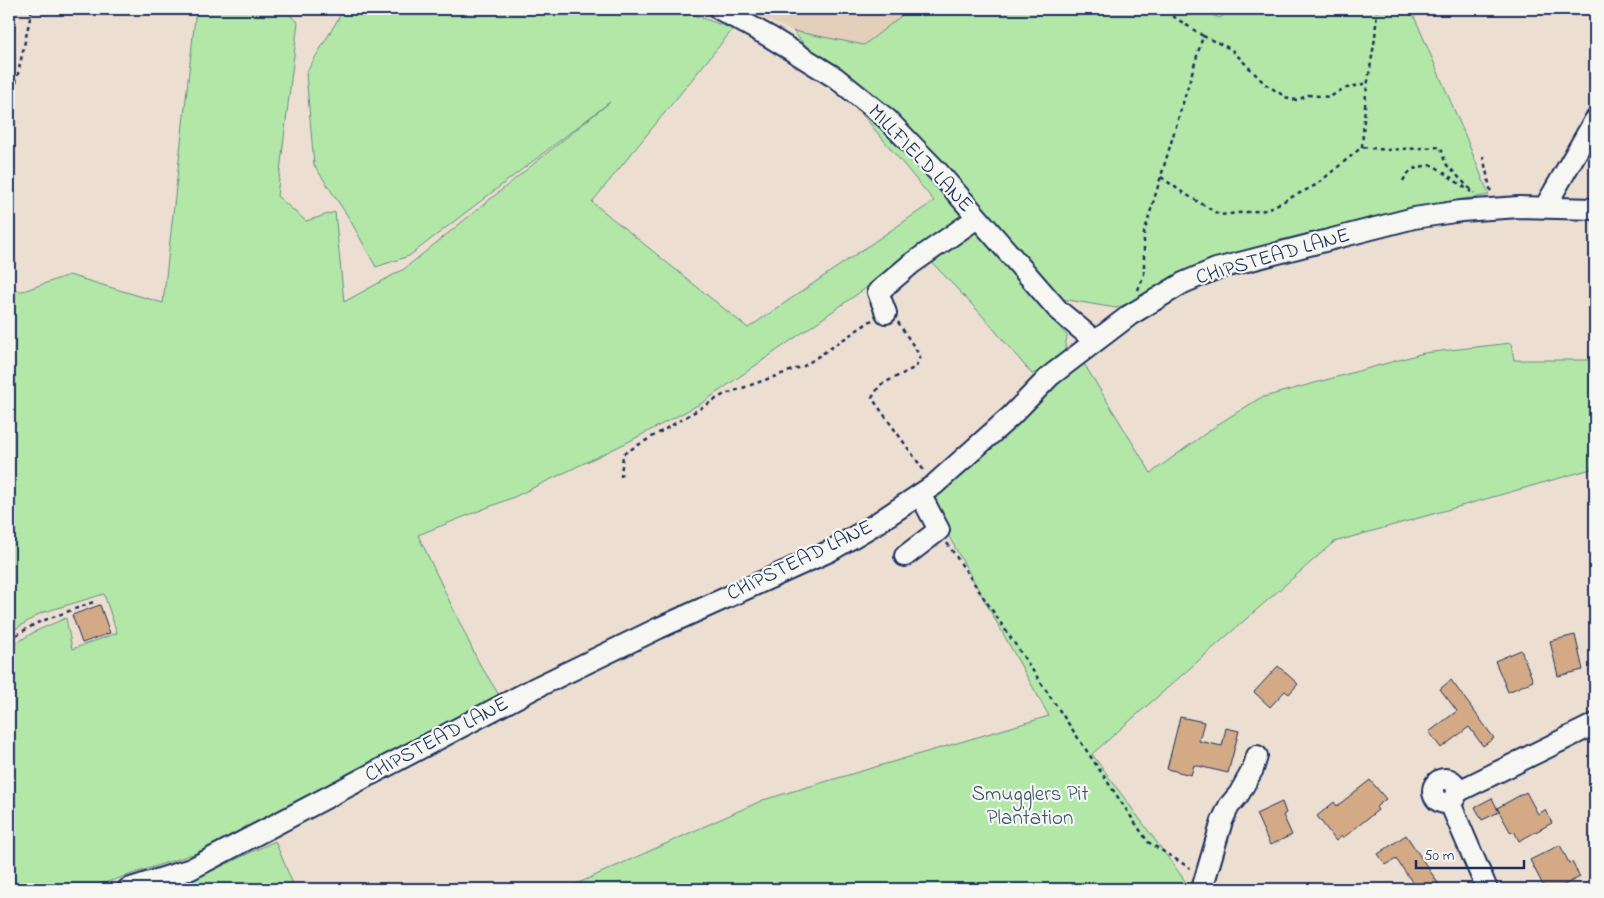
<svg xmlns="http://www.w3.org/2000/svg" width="1604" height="898" font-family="'Indie Flower',sans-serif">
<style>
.built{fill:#e4cfba}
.green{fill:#b2e7a8;stroke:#668b83}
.building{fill:#d3aa85;stroke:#1b2f5e}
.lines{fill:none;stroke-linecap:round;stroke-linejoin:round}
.minor-casing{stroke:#1b2f5e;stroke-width:24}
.path{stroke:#1b2f5e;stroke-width:2.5;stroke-dasharray:4 4;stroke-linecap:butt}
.minor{stroke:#f6f6f2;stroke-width:20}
.labels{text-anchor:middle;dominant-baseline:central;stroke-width:4.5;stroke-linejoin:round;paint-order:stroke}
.street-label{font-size:21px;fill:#1b2f5e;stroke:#f6f6f2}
.park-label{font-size:21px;fill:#39546d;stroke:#f6f6f2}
</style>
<rect width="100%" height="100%" fill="#ecdfd1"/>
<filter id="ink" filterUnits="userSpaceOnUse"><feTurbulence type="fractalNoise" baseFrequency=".02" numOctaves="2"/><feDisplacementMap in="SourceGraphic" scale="10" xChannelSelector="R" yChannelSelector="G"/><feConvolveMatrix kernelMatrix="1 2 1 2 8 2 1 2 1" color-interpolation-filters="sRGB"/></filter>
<g filter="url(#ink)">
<path class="built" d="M742,9H939L861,78L793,31Z"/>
<path class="green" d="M196,9H283L298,22L277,196L306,221L335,212L344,302L404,269L610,102L409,256L376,267L349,218L314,165L306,73L344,9H677L733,29L592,202L748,328L934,201L793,31L864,45L910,9H1197L1220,18L1232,9H1411L1465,135L1489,195L1433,204L1276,241L1277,245L1200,265L1144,297L1116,308L1062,299L1006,264L1067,336L1064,354L1050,367L1032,374L980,313L920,250L702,403L628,442L514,497L418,535L478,661L499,695L196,853L86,889H9V647L36,631L66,618L72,649L117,633L104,594L41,613L9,633V290L23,291L69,275L163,303Z
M1511,343L1514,360H1595V468L1334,542L1092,754L1191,889H565L763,800L1049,716L928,499L1083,362L1151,473L1220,423L1260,398L1424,353Z
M275,841L295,889H186L184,884Z"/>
<path class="building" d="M100,605L110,633L82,643L72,615Z
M1575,635L1583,670L1558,676L1550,641Z
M1521,650L1533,681L1508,692L1495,661Z
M1278,666L1298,684L1289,694L1285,691L1270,707L1254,692Z
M1451,680L1494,738L1483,746L1469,727L1441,748L1429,732L1457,711L1440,689Z
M1180,717L1204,722L1199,741L1222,746L1226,728L1239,731L1228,773L1194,765L1191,775L1167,769Z
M1370,780L1386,799L1376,807L1378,810L1343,838L1342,836L1336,841L1317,816L1334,802L1337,806Z
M1526,792L1538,814L1545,810L1552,823L1519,841L1514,831L1511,833L1497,808Z
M1492,798L1499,812L1482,820L1475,807Z
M1282,802L1286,813L1283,815L1292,835L1270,845L1256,814Z
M1406,835L1442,889H1417L1396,859L1386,865L1378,854Z
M1560,845L1569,863L1572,862L1580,877L1556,889H1545L1530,860Z"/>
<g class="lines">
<g class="minor-casing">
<path id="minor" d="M719,9L770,37L836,78L887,119L940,174L1059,311L1095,341
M1545,207L1595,120
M886,313L878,292L911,264L977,218
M905,556L939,530L920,494
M1433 791a12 12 0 1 1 24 0a12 12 0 1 1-24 0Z
M1457,792L1595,724
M1450,803L1487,889
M128,889L191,869L535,688L659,628L830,551L874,525L934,485L1011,416L1050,376L1130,315L1183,283L1216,269L1414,218L1461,211L1519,207L1595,209
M1202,889L1222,821L1229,806L1239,794L1253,769L1257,756"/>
</g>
<path class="path" d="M1203,36L1231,49L1265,84L1289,99L1298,100L1308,95L1330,97L1343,89L1367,83
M9,115L32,9
M1363,147L1386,150L1441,147L1445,163L1474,193
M1483,156L1491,193
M1161,177L1182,192L1220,215L1266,210L1316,185L1362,147L1366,93L1375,38L1377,9
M1403,181C1410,167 1418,167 1433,165L1471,192
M1138,290L1144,274V233L1203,36L1162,9
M898,322L920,356L916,367L880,385L872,398L925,472
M621,477L623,454L723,395L804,366L872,320
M947,543L1148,842L1190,868
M9,639L37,623L96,601"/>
<use href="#minor" class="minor"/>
</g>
</g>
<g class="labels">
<g class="street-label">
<text transform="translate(920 159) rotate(46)">MILLFIELD LANE</text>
<text transform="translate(1273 257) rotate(-16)">CHIPSTEAD LANE</text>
<text transform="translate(800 561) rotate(-26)">CHIPSTEAD LANE</text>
<text transform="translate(437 740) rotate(-28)">CHIPSTEAD LANE</text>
</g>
<g class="park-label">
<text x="1030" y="795">Smugglers Pit<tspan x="1030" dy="24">Plantation</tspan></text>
</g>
</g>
<rect width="1604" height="898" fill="none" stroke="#f6f6f2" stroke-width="30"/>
<rect x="15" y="15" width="1574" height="868" fill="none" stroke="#1b2f5e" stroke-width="2" filter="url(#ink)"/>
<path d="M1416 860v8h108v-8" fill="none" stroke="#1b2f5e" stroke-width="2.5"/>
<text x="1424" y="860" font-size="15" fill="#1b2f5e" stroke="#f6f6f2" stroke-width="4" paint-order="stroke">50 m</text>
</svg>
